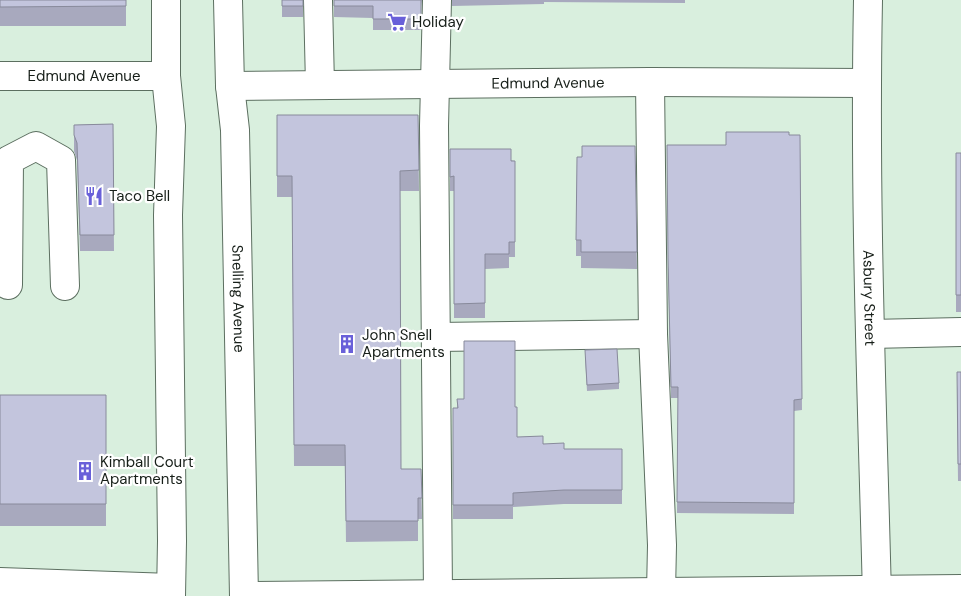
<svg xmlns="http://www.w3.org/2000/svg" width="961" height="596" font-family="'DM Sans',sans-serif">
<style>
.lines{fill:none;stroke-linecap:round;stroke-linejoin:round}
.minor-casing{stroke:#5c6f60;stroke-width:30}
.major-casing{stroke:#5c6f60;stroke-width:30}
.minor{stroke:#fff;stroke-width:28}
.major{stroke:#fff;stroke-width:28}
.wall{fill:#a8a9be}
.building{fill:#c3c5dd;stroke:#888a9b}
.labels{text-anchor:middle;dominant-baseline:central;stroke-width:4.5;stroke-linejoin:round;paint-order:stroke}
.poi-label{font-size:15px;fill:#171f19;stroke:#fff;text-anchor:start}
.street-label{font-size:15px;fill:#171f19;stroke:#fff}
</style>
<rect width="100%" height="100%" fill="#d9efde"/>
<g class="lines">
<g class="minor-casing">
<g id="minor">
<path d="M318,0L320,85"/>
<path d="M437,0L434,126L438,594"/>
<path id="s1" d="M868,0C864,199 872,397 877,596"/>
<path id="s2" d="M0,76H166"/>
<path d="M650,82L653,334L662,545L661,592"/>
<path id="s3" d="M230,86L650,82L866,83"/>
<path d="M8,285L9,160L36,146L61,160L65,286"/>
<path d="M870,334L961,332"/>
<path d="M437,337L653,334"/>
<path d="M0,582L171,588"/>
<path d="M244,596L961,589"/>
</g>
</g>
<g class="major-casing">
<g id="major">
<path d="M166,0V76L171,126L168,215L172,541L171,596"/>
<path id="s4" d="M228,0L230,86L235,130L244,596"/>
</g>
</g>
<use href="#minor" class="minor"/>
<use href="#major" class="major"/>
</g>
<path class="wall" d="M0,0H126V26H0Z
M282,0H303V17H282Z
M334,0H422L421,6V30H373V18L334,17Z
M452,0H685V3L544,2V4L452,6Z
M277,115H418L419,191H400L401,469H421L422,519H418V541L346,542L345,466H294L292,197H277Z
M113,124L114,251H80L77,160L74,151V125Z
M789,135H800L802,410L794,411V514L677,513L678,398H671L668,269L726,145Z
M635,146L637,269L581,268V256H576V240L582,157Z
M450,149L515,161V257H509V268L485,269V318H454V191H450Z
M956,153H961V312H956Z
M585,357L619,383V389L587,391Z
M961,372V481H958L957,389Z
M0,395H106V526H0Z
M457,399L515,407L517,437L564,449H622V504H564L513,507V519H453V408H457Z"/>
<path class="building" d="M0,0H126V6L0,7Z
M282,0H303V6H282Z
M334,0H421V19H373V6H334Z
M277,115H418L419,170L400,171L401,469H421L422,498H418V521H346L345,445H294L292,176H277Z
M113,124L114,235H80L77,143L74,135V125Z
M726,132H789V135H800L802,399L794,400V503L677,502L678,387H671L668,258L667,145H726Z
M582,146H635L637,252H581V240H576L577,157H582Z
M450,149H511V161H515V242H509V254H485V303L454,304V176L450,177Z
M956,153H961V295H956Z
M464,341H515V407H517V437L543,436V444L564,443V449H622V490H564L513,493V505H453V408H458L457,399H464Z
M617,349L619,383L587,385L585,350Z
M957,372H961V464H958Z
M0,395H106V504H0Z"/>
<defs>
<g id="supermarket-bare" transform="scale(1.5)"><path d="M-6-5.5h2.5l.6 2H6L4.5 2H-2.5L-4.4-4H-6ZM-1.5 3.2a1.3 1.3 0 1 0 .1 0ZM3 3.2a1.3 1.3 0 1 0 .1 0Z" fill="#6960d9" stroke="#fff" stroke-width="2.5" paint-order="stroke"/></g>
<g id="restaurant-bare" transform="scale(1.5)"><path d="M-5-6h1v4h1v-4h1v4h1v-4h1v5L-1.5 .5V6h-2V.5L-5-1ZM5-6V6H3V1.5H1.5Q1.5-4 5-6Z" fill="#6960d9" stroke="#fff" stroke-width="2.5" paint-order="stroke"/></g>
<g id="building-bare" transform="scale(1.5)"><path d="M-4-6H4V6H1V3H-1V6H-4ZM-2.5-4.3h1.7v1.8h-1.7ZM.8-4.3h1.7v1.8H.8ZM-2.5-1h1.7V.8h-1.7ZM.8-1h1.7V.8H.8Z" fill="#6960d9" stroke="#fff" stroke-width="2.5" paint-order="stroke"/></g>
</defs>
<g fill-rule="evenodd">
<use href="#supermarket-bare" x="397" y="22"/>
<use href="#restaurant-bare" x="94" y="196"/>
<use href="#building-bare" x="347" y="344"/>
<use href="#building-bare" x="85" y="471"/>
</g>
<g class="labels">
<g class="poi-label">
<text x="412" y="22">Holiday</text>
<text x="109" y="196">Taco Bell</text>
<text x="362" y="335">John Snell<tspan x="362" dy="17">Apartments</tspan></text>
<text x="100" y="462">Kimball Court<tspan x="100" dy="17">Apartments</tspan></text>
</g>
<g class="street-label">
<text stroke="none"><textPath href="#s2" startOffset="84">Edmund Avenue</textPath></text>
<text stroke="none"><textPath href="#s3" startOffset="318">Edmund Avenue</textPath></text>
<text stroke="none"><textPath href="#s4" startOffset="299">Snelling Avenue</textPath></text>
<text stroke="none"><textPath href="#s1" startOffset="298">Asbury Street</textPath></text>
</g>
</g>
</svg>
